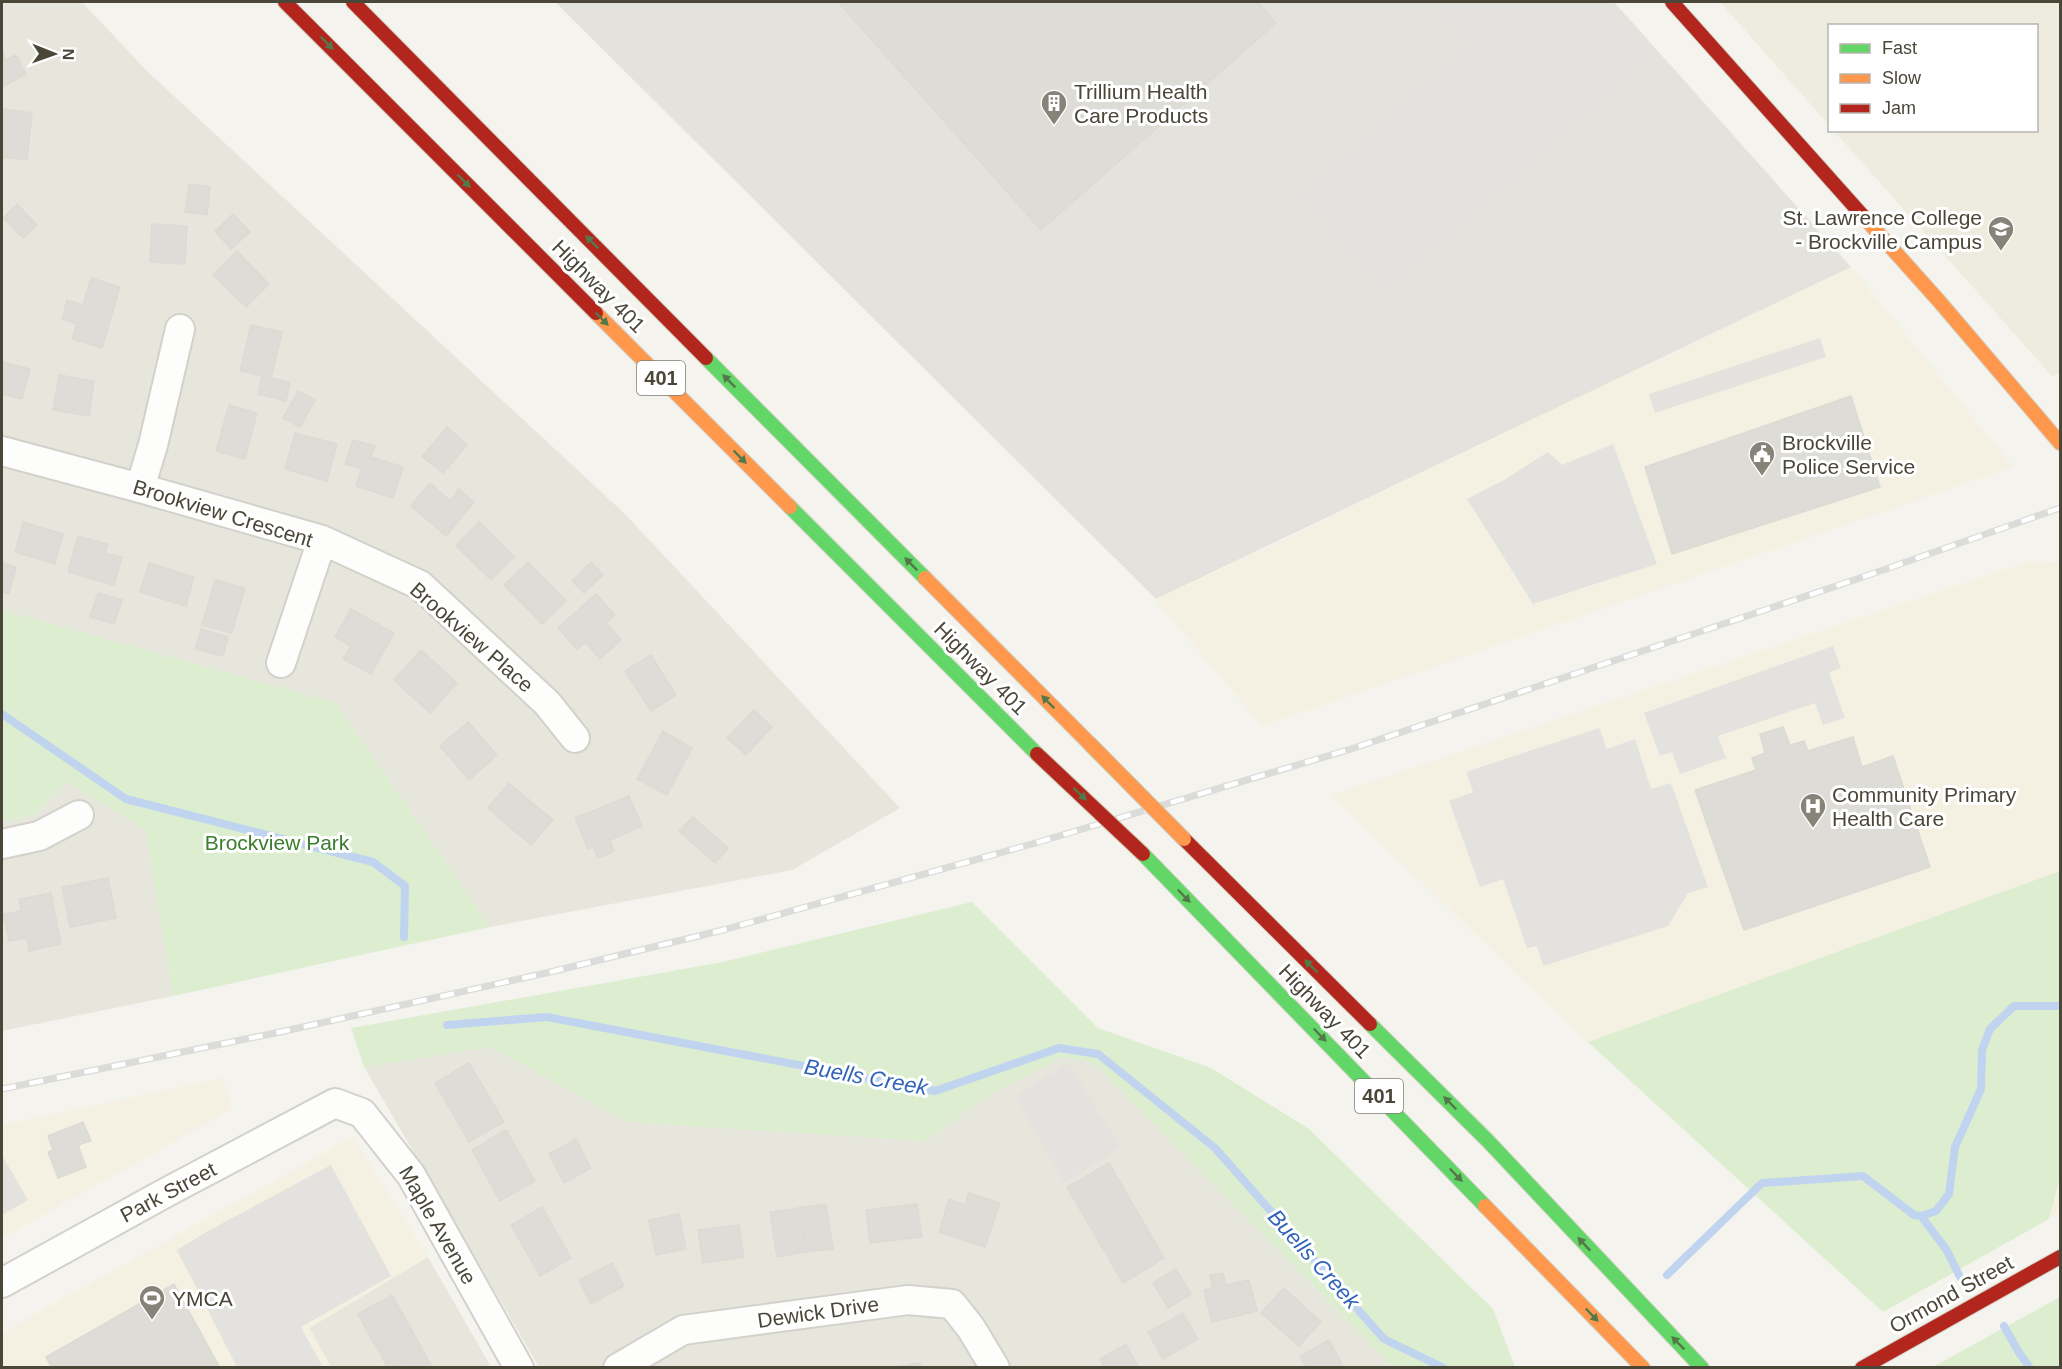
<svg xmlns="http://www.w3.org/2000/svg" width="2062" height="1369" font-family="Arial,sans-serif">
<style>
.residential{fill:#e7e6dc}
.commercial{fill:#f5f1e2}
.industrial{fill:#e4e2dc}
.education{fill:#eeecde}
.green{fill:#dceecf}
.parking{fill:#e3e2de}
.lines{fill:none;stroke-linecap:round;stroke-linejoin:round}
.stream{stroke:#c0d4f0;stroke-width:8}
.building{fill:#dddcd6;stroke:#dcdad4;stroke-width:1.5}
.street-casing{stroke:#d2d1cb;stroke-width:32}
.fast-casing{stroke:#d2d2c5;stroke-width:16}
.slow-casing{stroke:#d2d2c5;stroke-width:16}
.jam-casing{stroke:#d2d2c5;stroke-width:16}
.street{stroke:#fdfdfc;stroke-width:28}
.fast{stroke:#63d668;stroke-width:14}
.slow{stroke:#ff974d;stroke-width:14}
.jam{stroke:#b3261e;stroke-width:14}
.rail-casing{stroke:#dbdbda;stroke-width:7}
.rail{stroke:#fff;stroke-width:4.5;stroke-dasharray:14;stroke-linecap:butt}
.slow-bridge-casing{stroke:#cbc5aa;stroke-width:16;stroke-linecap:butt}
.jam-bridge-casing{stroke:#cbc5aa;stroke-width:16;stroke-linecap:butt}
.slow-bridge{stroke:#ff974d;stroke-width:14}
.jam-bridge{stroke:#b3261e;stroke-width:14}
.oneway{fill:#537949}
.labels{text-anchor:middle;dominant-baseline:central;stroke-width:6;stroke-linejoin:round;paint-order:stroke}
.shield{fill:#fff;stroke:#807e74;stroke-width:1.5}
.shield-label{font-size:20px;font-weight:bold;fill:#4a4739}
.poi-label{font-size:21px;fill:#4a4739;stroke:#fff;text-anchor:start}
.street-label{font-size:21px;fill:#4a4739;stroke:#fff}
.park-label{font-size:21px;fill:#3a7d2b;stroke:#fff}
.water-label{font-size:22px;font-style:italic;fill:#3164b7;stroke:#fff}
</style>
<rect width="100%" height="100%" fill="#f4f3ee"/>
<path class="residential" d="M2,2H82L147,71L625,514L900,808L792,870L490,927L336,703L2,610Z
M66,781L145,829L173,996L2,1031V822L35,815Z
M490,1047L629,1122L926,1141L990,1094L1062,1056L1094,1063L1393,1367H539L364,1067Z
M428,1257L491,1367H331L309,1328Z"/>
<path class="commercial" d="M1851,267L2013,467L1262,726L1156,600Z
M2030,561L2060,562V871L1588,1042L1331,795Z
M223,1078L232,1109L2,1238V1125Z
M353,1137L428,1257L309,1328L331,1367H2V1333Z
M2060,1177V1212L2049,1219Z"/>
<path class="industrial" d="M555,2H1614L1851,267L1156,599Z"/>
<path class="education" d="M1720,2H2060V373L2052,376L1834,131L2036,130V26H1830L1829,125Z"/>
<path class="green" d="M2,610L336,703L490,927L173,996L145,829L66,781L35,815L2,822Z
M2060,871V1177L2049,1219L1883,1312L1588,1042Z
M972,902L1098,1028L1211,1068L1309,1129L1493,1309L1515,1367H1393L1094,1063L1062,1057L990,1094L926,1141L628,1122L490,1047L364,1067L351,1028L723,962Z
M2060,1297V1367H1933Z"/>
<path class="parking" d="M1428,2H1603L1654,57L1384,294L1297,196L1466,46Z
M1820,338L1826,357L1655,413L1649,394Z
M1613,444L1657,564L1533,604L1467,499L1504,480L1548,452L1562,465Z
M1833,646L1841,668L1829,673L1845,718L1823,725L1815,703L1718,736L1726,758L1680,774L1672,752L1660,756L1644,713Z
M1599,728L1607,749L1635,739L1651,789L1671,783L1708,887L1688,893L1668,926L1543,966L1537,946L1527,948L1503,879L1480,887L1449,801L1473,792L1466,772Z
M1068,1063L1121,1147L1064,1183L1015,1096Z
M2,1155L28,1200L2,1215Z
M331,1165L391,1276L301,1327L323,1367H237L177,1250L208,1231Z"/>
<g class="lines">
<path class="stream" d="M2,714L126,799L373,862L405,886L404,937
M447,1025L547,1017L935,1091L1059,1048L1098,1054L1215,1148L1384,1339L1444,1368
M1921,1216L1946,1249L1960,1277
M1667,1275L1762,1183L1863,1176L1914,1215L1921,1216L1936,1211L1949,1194L1955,1147L1981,1089L1982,1050L1990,1029L2014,1006H2060
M2004,1326L2018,1351L2030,1368"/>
</g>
<path class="building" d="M838,2H1257L1276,23L1041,230Z
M2,50L6,60L16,55L26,74L2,87Z
M2,109L32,113L27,160L2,157Z
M189,184L210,187L207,215L185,212Z
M17,204L37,225L23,238L3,218Z
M233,214L250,232L231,249L215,231Z
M152,224L187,226L185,264L150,262Z
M237,251L269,284L246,307L213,275Z
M91,278L120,287L102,348L72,339L77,324L62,319L67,300L83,305Z
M251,325L282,332L271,378L290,382L286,401L258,394L262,376L240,371Z
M2,362L30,369L22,399L2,394Z
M59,375L94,381L89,416L53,410Z
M298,391L315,400L300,427L283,418Z
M1851,396L1880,487L1672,554L1645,467Z
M229,405L257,413L245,459L216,451Z
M447,427L467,445L443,473L422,457Z
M295,433L337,444L327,481L285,469Z
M353,440L375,446L371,457L403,467L393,498L356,486L361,469L345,464Z
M430,483L450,501L459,489L474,502L446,536L411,506Z
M23,522L63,534L55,564L15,552Z
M479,522L514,557L491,580L456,546Z
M78,536L108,544L105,553L122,557L114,585L68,572Z
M528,562L566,601L542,624L504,585Z
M591,562L603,575L584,593L572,581Z
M2,563L16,567L9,594L2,592Z
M149,563L194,577L186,606L140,592Z
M215,580L245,588L232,633L202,625Z
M98,593L122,600L114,624L90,617Z
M596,594L615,615L606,623L621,640L600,659L585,642L577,650L558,628Z
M351,609L394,633L371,674L343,659L351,646L335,637Z
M201,629L228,637L223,656L195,649Z
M421,650L457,683L430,713L394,680Z
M651,655L676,695L651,711L625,671Z
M754,710L772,727L746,755L727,738Z
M468,722L497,755L469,780L440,746Z
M1783,727L1790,745L1804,741L1808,751L1853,737L1862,767L1893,756L1930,867L1744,930L1695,790L1756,770L1752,758L1765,753L1760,734Z
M663,731L692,748L667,795L637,779Z
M509,783L553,820L531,845L488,808Z
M629,796L642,826L610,840L614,851L598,858L593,847L588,849L575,818Z
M693,817L728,848L715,863L679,831Z
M108,878L116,918L70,927L62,887Z
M51,893L61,944L29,951L27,938L9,941L3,914L21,911L19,899Z
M469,1063L504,1122L469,1142L435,1083Z
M83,1122L91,1141L78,1145L86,1167L58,1178L48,1152L53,1150L48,1136Z
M506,1130L535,1181L500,1201L472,1150Z
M576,1139L591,1168L564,1183L549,1154Z
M1109,1163L1164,1258L1123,1283L1067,1187Z
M969,1193L1000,1203L985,1247L939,1232L949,1199L965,1205Z
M826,1204L833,1249L806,1252L799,1208Z
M917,1204L922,1237L870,1243L866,1210Z
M542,1207L571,1258L540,1276L511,1225Z
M799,1208L806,1252L777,1257L770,1212Z
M679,1214L686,1249L656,1255L649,1220Z
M739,1225L744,1257L703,1263L698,1230Z
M612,1263L624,1286L591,1304L579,1280Z
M1176,1269L1191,1294L1168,1308L1153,1283Z
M1223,1273L1226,1285L1249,1280L1257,1311L1212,1322L1204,1290L1213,1288L1210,1275Z
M174,1284L220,1368H52L46,1357Z
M1284,1288L1321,1322L1299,1346L1261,1313Z
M392,1295L402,1313L368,1333L358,1314Z
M402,1313L413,1332L379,1351L368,1333Z
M1183,1313L1198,1339L1163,1359L1148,1332Z
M413,1332L423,1351L393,1368H388L379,1351Z
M1329,1340L1344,1368H1306L1300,1356Z
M1126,1344L1139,1368H1104L1100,1359Z
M423,1351L433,1368H393Z
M920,1363V1368H889Z"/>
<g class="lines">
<g class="street-casing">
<path id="street" d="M2,451L140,488L322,540L420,585L547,703L575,738
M140,488L153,445L180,329
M281,663L322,540
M2,844L39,836L79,815
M2,1283L167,1192L335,1103L362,1113L411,1175L519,1368
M618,1368L683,1330L908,1300L952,1304L971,1328L995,1368"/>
</g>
<g class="fast-casing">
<path id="fast" d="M706,358L925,578
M790,507L1037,754
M1143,854L1485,1206
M1370,1024L1488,1141L1702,1368"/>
</g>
<g class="slow-casing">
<path id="slow" d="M1862,215L1939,301L2060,443
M596,313L790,507
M925,578L1090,744
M1485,1206L1643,1368"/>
</g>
<g class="jam-casing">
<path id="jam" d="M285,2L596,313
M353,2L706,358
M1672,2L1862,215
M1184,839L1370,1024
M1862,1368L2060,1257"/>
</g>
<use href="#street" class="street"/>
<use href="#fast" class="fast"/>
<use href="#slow" class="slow"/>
<use href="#jam" class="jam"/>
<g class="rail-casing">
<path id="rail" d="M2,1089L285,1031L546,973L723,930L1032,844L1351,749L1863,577L2060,508"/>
</g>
<use href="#rail" class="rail"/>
<g class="slow-bridge-casing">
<path id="slow-bridge" d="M1090,744L1184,839"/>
</g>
<g class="jam-bridge-casing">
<path id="jam-bridge" d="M1037,754L1143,854"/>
</g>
<use href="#slow-bridge" class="slow-bridge"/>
<use href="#jam-bridge" class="jam-bridge"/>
</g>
<defs><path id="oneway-solid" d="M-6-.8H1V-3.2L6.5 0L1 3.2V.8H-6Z" transform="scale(1.5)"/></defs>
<g class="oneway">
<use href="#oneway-solid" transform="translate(327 43) rotate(45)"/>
<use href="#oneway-solid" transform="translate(464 181) rotate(45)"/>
<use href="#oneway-solid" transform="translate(592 242) rotate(-135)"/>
<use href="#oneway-solid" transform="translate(602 319) rotate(45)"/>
<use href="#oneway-solid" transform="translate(729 381) rotate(-135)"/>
<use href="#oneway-solid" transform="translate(740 457) rotate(45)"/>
<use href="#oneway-solid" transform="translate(911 564) rotate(-135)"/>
<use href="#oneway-solid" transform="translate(1048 702) rotate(-135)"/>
<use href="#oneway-solid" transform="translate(1080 794) rotate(43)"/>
<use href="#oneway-solid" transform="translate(1184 896) rotate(46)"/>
<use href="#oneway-solid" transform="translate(1311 966) rotate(-135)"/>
<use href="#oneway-solid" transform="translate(1320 1035) rotate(46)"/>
<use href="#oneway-solid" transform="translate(1450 1103) rotate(-135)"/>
<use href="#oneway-solid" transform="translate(1456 1175) rotate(46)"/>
<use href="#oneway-solid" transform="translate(1584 1244) rotate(-133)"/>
<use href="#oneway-solid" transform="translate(1592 1315) rotate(46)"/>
<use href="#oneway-solid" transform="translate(1678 1343) rotate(-135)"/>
</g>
<defs>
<g id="building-pin" transform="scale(1.35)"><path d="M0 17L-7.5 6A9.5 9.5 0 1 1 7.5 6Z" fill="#868378" stroke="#fff"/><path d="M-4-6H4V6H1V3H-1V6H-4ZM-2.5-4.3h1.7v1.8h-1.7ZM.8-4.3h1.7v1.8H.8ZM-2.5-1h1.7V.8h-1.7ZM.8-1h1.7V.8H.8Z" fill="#fff"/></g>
<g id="university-pin" transform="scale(1.35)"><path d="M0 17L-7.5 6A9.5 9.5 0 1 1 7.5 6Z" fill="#868378" stroke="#fff"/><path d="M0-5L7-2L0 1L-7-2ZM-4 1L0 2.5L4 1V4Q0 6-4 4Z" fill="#fff"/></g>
<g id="civic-pin" transform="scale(1.35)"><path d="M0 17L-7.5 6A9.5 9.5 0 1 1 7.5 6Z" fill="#868378" stroke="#fff"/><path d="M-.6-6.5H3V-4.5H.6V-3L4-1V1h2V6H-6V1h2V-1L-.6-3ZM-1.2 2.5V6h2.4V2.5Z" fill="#fff"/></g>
<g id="hospital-pin" transform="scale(1.35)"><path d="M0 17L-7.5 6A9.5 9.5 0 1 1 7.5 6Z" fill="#868378" stroke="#fff"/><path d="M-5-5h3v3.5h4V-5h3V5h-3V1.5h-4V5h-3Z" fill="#fff"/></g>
<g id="stadium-pin" transform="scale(1.35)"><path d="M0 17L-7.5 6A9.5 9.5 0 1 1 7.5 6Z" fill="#868378" stroke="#fff"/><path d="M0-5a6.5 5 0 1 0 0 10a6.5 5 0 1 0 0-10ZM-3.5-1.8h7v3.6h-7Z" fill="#fff"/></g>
</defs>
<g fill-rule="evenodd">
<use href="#building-pin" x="1054" y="103"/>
<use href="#university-pin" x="2001" y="229"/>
<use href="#civic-pin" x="1762" y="454"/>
<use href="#hospital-pin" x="1813" y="806"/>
<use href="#stadium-pin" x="152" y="1298"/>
</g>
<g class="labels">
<g class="shield">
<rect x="637" y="361" width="48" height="34" rx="4.5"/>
<rect x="1355" y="1079" width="48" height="34" rx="4.5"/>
</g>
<g class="shield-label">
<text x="661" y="378">401</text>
<text x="1379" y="1096">401</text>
</g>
<g class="poi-label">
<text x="1074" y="91">Trillium Health<tspan x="1074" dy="24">Care Products</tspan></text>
<text x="1982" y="217" text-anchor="end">St. Lawrence College<tspan x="1982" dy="24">- Brockville Campus</tspan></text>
<text x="1782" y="442">Brockville<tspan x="1782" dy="24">Police Service</tspan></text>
<text x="1832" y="794">Community Primary<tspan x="1832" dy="24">Health Care</tspan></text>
<text x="172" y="1298">YMCA</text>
</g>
<g class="street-label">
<text transform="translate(599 286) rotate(45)">Highway 401</text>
<text transform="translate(223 513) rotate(17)">Brookview Crescent</text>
<text transform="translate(472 637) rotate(41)">Brookview Place</text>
<text transform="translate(981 668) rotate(45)">Highway 401</text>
<text transform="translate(1325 1011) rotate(46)">Highway 401</text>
<text transform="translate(168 1192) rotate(-28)">Park Street</text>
<text transform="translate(438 1225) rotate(60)">Maple Avenue</text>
<text transform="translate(1951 1294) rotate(-29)">Ormond Street</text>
<text transform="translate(818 1312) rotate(-8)">Dewick Drive</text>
</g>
<g class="park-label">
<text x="277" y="842">Brockview Park</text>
</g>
<g class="water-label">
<text transform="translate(866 1077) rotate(10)">Buells Creek</text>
<text transform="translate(1314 1259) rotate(48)">Buells Creek</text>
</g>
</g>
<rect width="2062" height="1369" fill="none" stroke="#4a4739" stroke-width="6"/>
<rect x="1828" y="24" width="210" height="108" fill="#ffffff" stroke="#b7b5b0" stroke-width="1.5"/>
<rect x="1840" y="44" width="30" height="9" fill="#63d668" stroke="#b7b5b0" stroke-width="1.5"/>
<text x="1882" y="54" font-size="18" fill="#4a4739">Fast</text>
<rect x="1840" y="74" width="30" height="9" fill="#ff974d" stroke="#b7b5b0" stroke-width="1.5"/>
<text x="1882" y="84" font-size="18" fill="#4a4739">Slow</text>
<rect x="1840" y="104" width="30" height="9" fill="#b3261e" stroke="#b7b5b0" stroke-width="1.5"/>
<text x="1882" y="114" font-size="18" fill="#4a4739">Jam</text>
<g transform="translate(54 54) rotate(91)" stroke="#ffffff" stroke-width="4.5" paint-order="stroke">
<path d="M0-4.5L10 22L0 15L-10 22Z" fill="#4a4739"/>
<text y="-9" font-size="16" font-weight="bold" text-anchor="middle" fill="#4a4739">N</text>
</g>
</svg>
